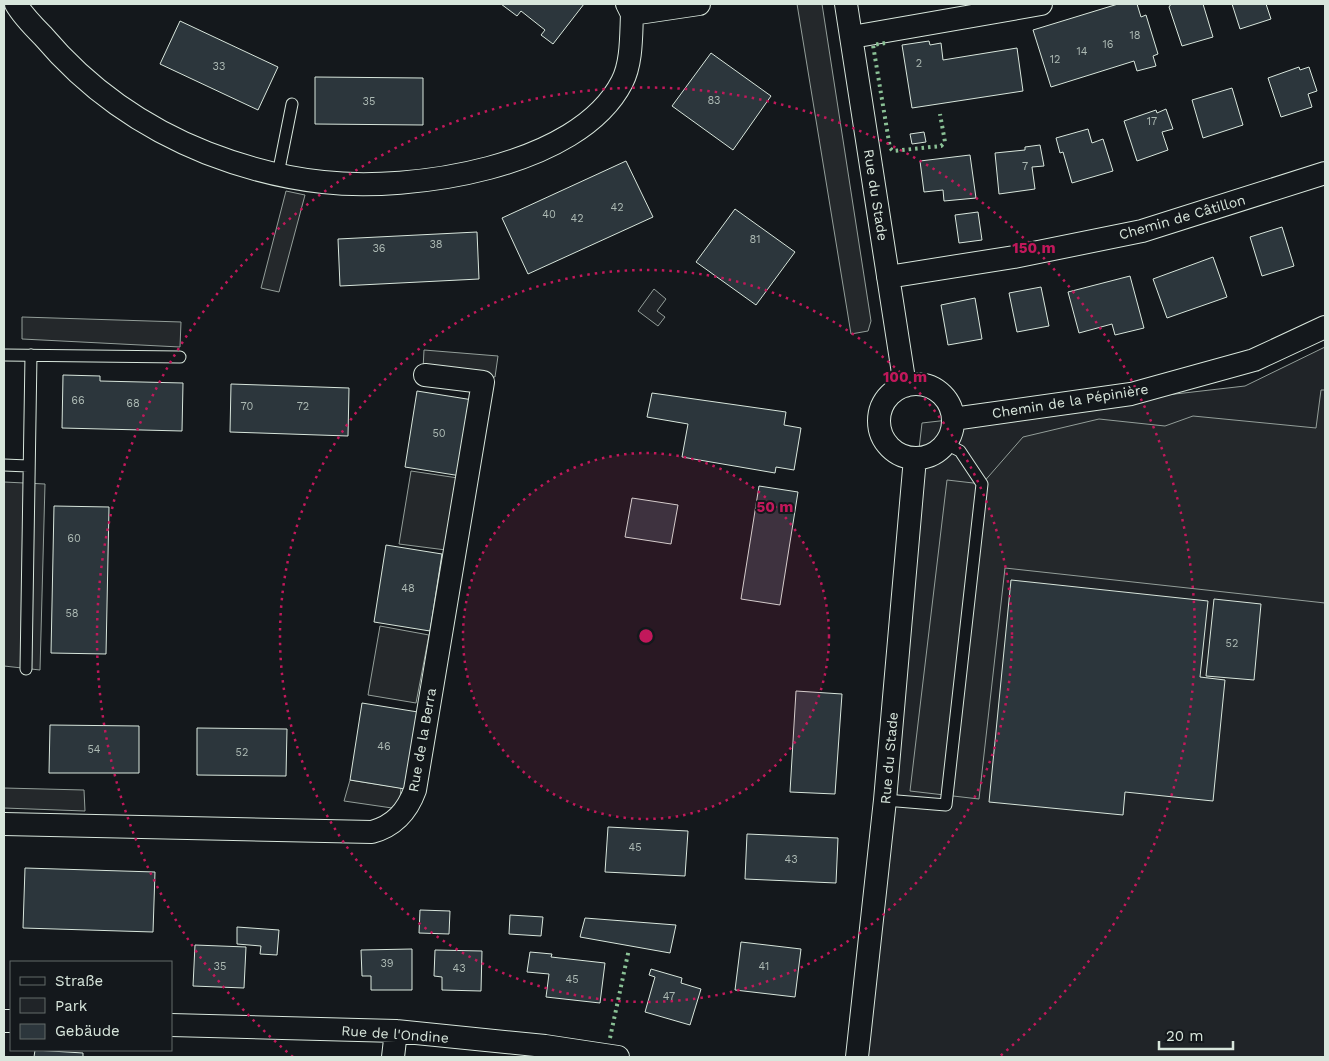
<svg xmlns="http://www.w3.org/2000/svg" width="1329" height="1061" font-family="'Work Sans',sans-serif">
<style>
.green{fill:#202428;stroke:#939e99}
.parking{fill:#24282b;stroke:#939e99}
.building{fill:#2c363c;stroke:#d8e6dc}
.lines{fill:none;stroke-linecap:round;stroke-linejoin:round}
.lane-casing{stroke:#d8e6dc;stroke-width:13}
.street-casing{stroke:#d8e6dc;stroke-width:24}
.lane{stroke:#14181c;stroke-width:11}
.street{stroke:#14181c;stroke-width:22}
.hedge{stroke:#8ac095;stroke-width:4;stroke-dasharray:2.5 4;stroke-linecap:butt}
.ring{fill:none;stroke:#c2185b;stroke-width:2.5;stroke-dasharray:2.5 5}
.labels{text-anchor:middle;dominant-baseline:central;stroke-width:4;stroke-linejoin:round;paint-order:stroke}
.number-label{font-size:11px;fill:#adbab4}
.street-label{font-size:14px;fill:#d8e6dc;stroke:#14181c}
.centre{fill:#c2185b;stroke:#14181c;stroke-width:2.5}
.ring-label{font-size:15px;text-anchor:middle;font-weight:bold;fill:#c2185b;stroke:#14181c;stroke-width:4;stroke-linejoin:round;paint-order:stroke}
</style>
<rect width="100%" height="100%" fill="#14181c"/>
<path class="green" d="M654,289L666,299L657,311L665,317L658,326L638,311Z
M1325,347V1057H849L922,423L1245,386Z"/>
<path class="parking" d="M797,4H822L871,321L868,331L851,334Z
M286,191L305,195L279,292L261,288Z
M22,317L181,322L180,347L22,339Z
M424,350L498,356L495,377L423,369Z
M1321,390H1325V603L1005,568L979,799L910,791L947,480L982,484L1023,437L1099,419L1165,426L1193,416L1316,428Z
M411,471L458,478L446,550L399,544Z
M4,482L45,484L40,670L4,666Z
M380,626L429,635L416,703L368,695Z
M350,780L401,788L399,809L344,801Z
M4,788L84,790L85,811L4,808Z"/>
<path class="building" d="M501,4H584L553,44L541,35L545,30L521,11L517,16Z
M1118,4H1137L1141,17L1146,15L1158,54L1153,56L1156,66L1137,71L1134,61L1051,87L1033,30Z
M1171,4H1203L1213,37L1182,46L1169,7Z
M1232,4H1266L1271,19L1240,29Z
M180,21L278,67L258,110L160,64Z
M929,41L930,45L941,43L943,60L1017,48L1023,91L912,108L902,45Z
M711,53L771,96L733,150L672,106Z
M1299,67L1300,70L1309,67L1317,91L1308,94L1312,107L1281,117L1268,78Z
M315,77L423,78V125L315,124Z
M1232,88L1243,125L1203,138L1192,100Z
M1166,109L1173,129L1162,132L1168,150L1137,161L1124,121L1156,110L1157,113Z
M1088,129L1092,143L1103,139L1113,171L1072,183L1063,152L1060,153L1056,138Z
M924,132L926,142L912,144L910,134Z
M1040,145L1044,166L1032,167L1035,189L999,194L995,153L1025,150V147Z
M970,155L976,198L944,201L943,190L924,192L920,161Z
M626,161L653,217L528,274L502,218Z
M735,209L795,252L756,305L696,262Z
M978,212L982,240L959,243L955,215Z
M1282,227L1294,266L1262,276L1250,237Z
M477,232L479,279L340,286L338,239Z
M1213,257L1227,297L1167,318L1153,279Z
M1130,276L1144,328L1115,335L1112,324L1079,333L1068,292Z
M1041,287L1049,326L1017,332L1009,293Z
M975,298L982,339L948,345L941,305Z
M63,375L100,376V381L183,383L182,431L62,428Z
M231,384L349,388L348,436L230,432Z
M417,391L473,400L461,476L405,467Z
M652,393L786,412L784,425L801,428L794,470L776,467L775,473L682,457L688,424L647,417Z
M759,486L798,492L780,605L741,599Z
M632,498L678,505L671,544L625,537Z
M54,506L109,507L106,654L51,653Z
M386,545L442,554L430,631L374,622Z
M1011,580L1208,601L1200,677L1225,680L1213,801L1125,792L1123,815L989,802Z
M1214,599L1261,604L1254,680L1206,676Z
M796,691L842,694L835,794L790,792Z
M362,703L418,712L405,789L350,780Z
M50,725L139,726V773H49Z
M197,728L287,729L286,776L197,775Z
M608,827L688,831L685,876L605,872Z
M747,834L838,838L836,883L745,879Z
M25,868L155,872L153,932L23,928Z
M420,910L450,911L449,934L419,933Z
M510,915L543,917L541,936L509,934Z
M585,918L676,925L670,953L580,937Z
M237,927L279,930L277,955L260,954L261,946L237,944Z
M741,942L801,949L795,997L735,990Z
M195,945L246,947L244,988L193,986Z
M412,949V990H371V976H362L361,950Z
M435,950L482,951L481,991L442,990V977L434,976Z
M530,952L552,954L551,957L605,963L600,1003L546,997L549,974L527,972Z
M651,969L682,978L681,983L701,989L690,1025L645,1012L655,977L649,975Z
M35,1050L83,1053V1057H34Z"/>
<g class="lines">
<g class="lane-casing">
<path id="lane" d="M278,174L292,104
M4,355L180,357
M4,465L28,466
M26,669L31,355
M885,800L946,805L982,484L960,451L946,444"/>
</g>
<g class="street-casing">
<path id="street" d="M16,4C23,16 33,26 43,36C87,88 144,128 207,153C243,167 285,178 323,182C410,192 578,168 622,82C632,63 631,35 632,14
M627,4L632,14L699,4
M846,4L905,386
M852,37L1041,4
M888,277L1014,257L1142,231L1325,173
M879 421a37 37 0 1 1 74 0a37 37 0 1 1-74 0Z
M953,419L1131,394L1254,360L1325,327
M4,824L372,832C394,826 407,812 415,790L483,382L425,375
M4,1021H11
M171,1025L396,1031L545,1046L618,1057
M393,1057L396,1031
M857,1057L885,800L915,458"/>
</g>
<use href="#lane" class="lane"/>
<use href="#street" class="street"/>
<path class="hedge" d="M885,43L873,45L890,148L893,151L941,146L945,142L940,114
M610,1038L629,949"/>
</g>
<circle cx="646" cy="636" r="183" fill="#c2185b" fill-opacity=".12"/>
<g class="ring">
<circle cx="646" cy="636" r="183"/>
<circle cx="646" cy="636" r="366"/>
<path d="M293 1057A549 549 0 1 1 999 1057"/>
</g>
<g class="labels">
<g class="number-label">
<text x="1135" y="35">18</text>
<text x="1108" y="44">16</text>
<text x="1082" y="51">14</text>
<text x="1055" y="59">12</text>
<text x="919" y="63">2</text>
<text x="219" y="66">33</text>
<text x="714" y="100">83</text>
<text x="369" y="101">35</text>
<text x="1152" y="121">17</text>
<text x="1025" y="166">7</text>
<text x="617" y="207">42</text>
<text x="549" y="214">40</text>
<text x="577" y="218">42</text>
<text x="755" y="239">81</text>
<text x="436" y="244">38</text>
<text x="379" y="248">36</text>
<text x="78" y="400">66</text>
<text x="133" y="403">68</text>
<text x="247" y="406">70</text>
<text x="303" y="406">72</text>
<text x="439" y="433">50</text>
<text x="74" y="538">60</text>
<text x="408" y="588">48</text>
<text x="72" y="613">58</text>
<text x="1232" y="643">52</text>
<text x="384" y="746">46</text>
<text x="94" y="749">54</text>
<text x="242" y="752">52</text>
<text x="635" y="847">45</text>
<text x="791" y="859">43</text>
<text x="387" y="963">39</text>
<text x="220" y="966">35</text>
<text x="764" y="966">41</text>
<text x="459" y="968">43</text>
<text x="572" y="979">45</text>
<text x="669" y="996">47</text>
</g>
<g class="street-label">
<text transform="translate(876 195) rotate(81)">Rue du Stade</text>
<text transform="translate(1182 217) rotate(-16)">Chemin de Câtillon</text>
<text transform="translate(1070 401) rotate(-9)">Chemin de la Pépinière</text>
<text transform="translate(422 740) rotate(-80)">Rue de la Berra</text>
<text transform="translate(889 758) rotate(-85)">Rue du Stade</text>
<text transform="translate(395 1034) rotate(4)">Rue de l'Ondine</text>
</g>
</g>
<circle cx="646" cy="636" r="8" class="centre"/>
<g class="ring-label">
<text x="1034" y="253">150 m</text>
<text x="905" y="382">100 m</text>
<text x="775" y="512">50 m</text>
</g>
<rect width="1329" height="1061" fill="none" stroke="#d8e6dc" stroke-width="10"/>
<rect x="10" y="961" width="162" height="90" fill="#14181c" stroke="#626a69"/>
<rect x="20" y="977" width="25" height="8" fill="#14181c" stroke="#626a69"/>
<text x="55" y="986" font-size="15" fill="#d8e6dc">Straße</text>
<rect x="20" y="998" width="25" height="15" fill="#202428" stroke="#626a69"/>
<text x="55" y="1011" font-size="15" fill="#d8e6dc">Park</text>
<rect x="20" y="1024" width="25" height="15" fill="#2c363c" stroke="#626a69"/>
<text x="55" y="1036" font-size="15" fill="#d8e6dc">Gebäude</text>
<path d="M1159 1041v8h74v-8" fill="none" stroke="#d8e6dc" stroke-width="2.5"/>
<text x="1166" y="1041" font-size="15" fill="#d8e6dc" stroke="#14181c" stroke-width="4" paint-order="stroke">20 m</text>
</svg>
